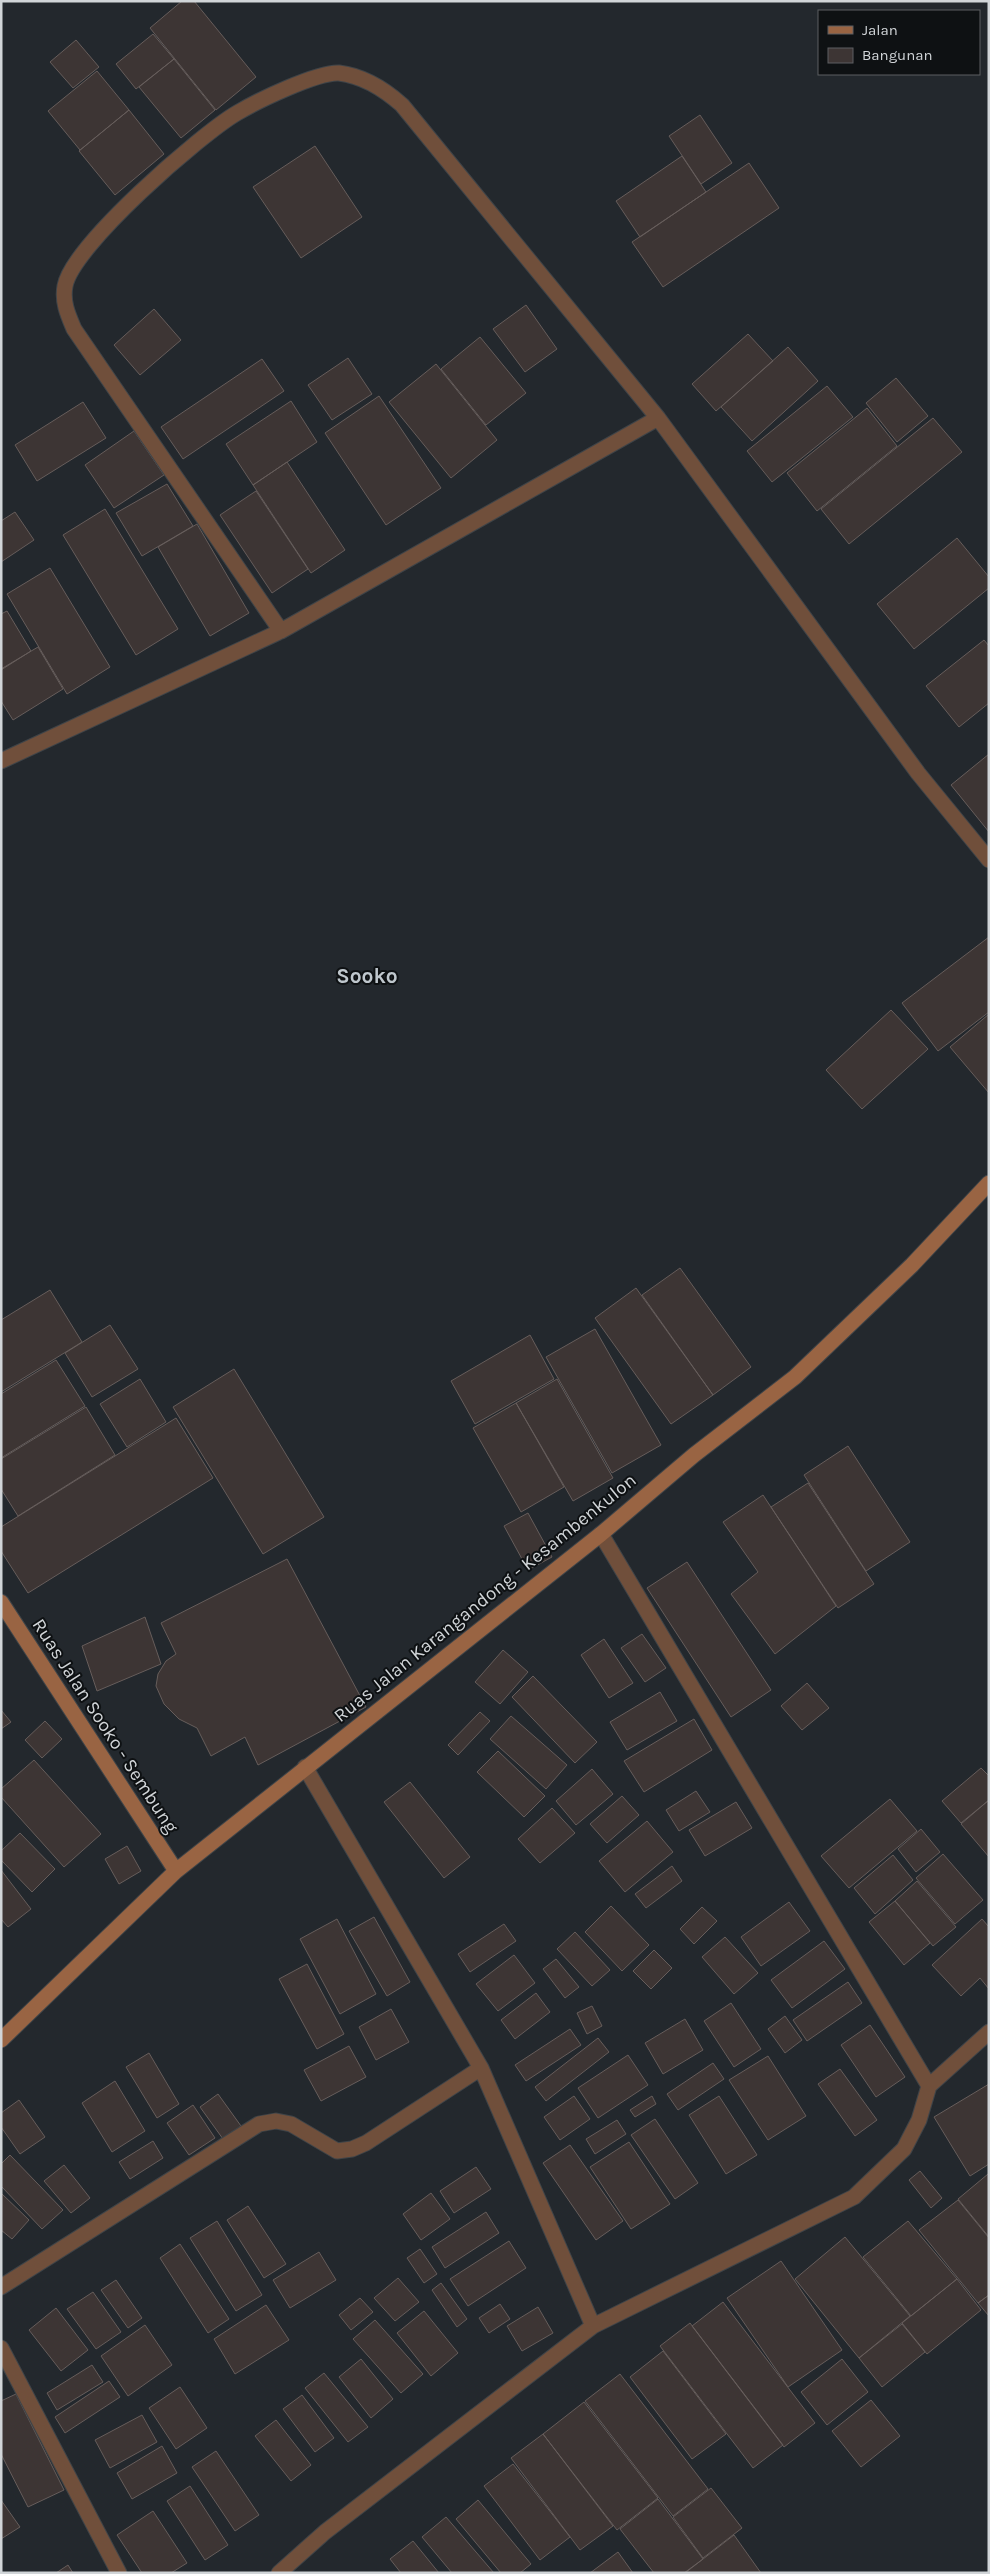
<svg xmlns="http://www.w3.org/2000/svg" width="990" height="2574" font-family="Karla,sans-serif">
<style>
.building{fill:#3d3534;stroke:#665d5b}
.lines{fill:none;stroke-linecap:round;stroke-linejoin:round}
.street-casing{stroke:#3f4448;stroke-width:17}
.secondary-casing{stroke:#3f4448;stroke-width:17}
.street{stroke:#704f3b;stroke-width:15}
.secondary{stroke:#996443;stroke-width:15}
.labels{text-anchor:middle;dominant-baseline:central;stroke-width:4;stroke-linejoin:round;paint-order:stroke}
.street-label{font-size:19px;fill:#d1d5d8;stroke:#0e1113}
.quarter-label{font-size:21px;font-weight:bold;fill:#bfc7cd;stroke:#0e1113}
</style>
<rect width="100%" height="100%" fill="#23282d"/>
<path class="building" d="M182,1H194L256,77L216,110L150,28Z
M153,34L174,59L136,89L116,64Z
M76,40L99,67L73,88L50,62Z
M174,59L215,110L181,138L139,87Z
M97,71L129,110L80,150L48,111Z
M129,110L164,154L115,195L79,151Z
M700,115L732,163L701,184L669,136Z
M315,146L362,217L301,258L253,187Z
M682,156L706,192L640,237L616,201Z
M749,163L779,208L663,287L632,242Z
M526,305L557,349L525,372L493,329Z
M154,309L181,340L140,375L114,345Z
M748,334L773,361L716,411L692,384Z
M480,337L526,393L486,425L441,369Z
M788,347L818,381L752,441L721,407Z
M348,358L372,394L332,420L308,385Z
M262,359L284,391L183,459L161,427Z
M436,364L497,440L451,478L389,402Z
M896,378L928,416L897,442L866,403Z
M827,386L853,417L772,482L747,451Z
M379,396L441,488L386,525L325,433Z
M291,401L317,442L253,485L226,444Z
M83,402L106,438L37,481L15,445Z
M867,408L897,446L817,511L787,473Z
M933,418L962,452L849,544L821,509Z
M134,431L164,475L114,508L85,465Z
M287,462L345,550L311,573L253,485Z
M167,484L193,526L142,556L116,513Z
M256,491L308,569L272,593L220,515Z
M105,509L178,629L136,655L63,535Z
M15,512L34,540L1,562V521Z
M197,524L249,613L210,636L158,547Z
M957,538L989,577V588L914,649L877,604Z
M50,568L110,667L67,694L7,594Z
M7,611L31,651L1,670V614Z
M984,640L989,646V703L959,727L926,686Z
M38,647L63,689L13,720L1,701V669Z
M989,754V832L951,785Z
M989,937V1012L938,1051L902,1003Z
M891,1010L928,1049L862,1109L826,1070Z
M989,1014V1093L950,1047Z
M680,1268L751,1367L713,1395L642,1295Z
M636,1288L713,1395L671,1424L595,1318Z
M50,1290L82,1342L1,1392V1320Z
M110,1325L138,1369L92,1397L65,1353Z
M595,1329L661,1445L612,1473L546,1357Z
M530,1335L554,1379L475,1424L451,1381Z
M56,1360L85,1406L1,1458V1394Z
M234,1369L324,1517L263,1554L173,1407Z
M140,1379L166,1422L127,1447L100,1404Z
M557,1379L613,1478L573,1501L516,1403Z
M516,1403L564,1487L521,1512L473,1428Z
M86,1407L115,1455L18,1516L1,1489V1459Z
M176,1418L213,1478L28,1593L1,1551V1527Z
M848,1446L910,1542L866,1571L804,1475Z
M808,1483L874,1584L838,1608L771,1507Z
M763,1495L836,1606L775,1654L731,1594L758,1572L723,1522Z
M528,1513L552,1557L528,1570L504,1526Z
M287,1559L366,1707L258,1765L245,1737L211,1756L197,1728L179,1719L164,1704L156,1686L158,1674L166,1661L176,1654L161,1623Z
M687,1562L771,1690L731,1717L647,1588Z
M145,1617L161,1664L97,1691L82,1646Z
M642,1634L666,1668L645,1682L621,1648Z
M604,1639L633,1683L609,1698L581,1655Z
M503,1650L528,1672L500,1704L475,1682Z
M533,1676L597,1742L575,1763L512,1697Z
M807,1683L829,1708L802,1730L781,1706Z
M660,1692L677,1721L627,1750L610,1722Z
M1,1710L11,1722L1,1729Z
M480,1712L490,1721L458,1755L448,1745Z
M511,1716L567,1765L546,1789L490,1739Z
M694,1719L712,1750L644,1792L624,1761Z
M45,1721L62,1739L42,1758L25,1740Z
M498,1751L545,1796L524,1817L477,1772Z
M34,1760L101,1834L64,1867L1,1797V1789Z
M981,1768L989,1776V1800L961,1823L942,1801Z
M592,1769L613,1794L576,1825L556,1801Z
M410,1782L470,1857L444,1878L384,1802Z
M696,1791L710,1812L679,1831L666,1810Z
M622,1796L639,1815L607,1843L590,1824Z
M890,1799L917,1831L849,1888L821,1856Z
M989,1800V1857L961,1824Z
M736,1802L752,1828L705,1856L689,1830Z
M552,1808L575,1833L540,1863L518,1839Z
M647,1821L673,1852L625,1892L599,1861Z
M921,1829L940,1852L916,1872L898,1849Z
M20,1833L55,1869L32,1892L1,1860V1851Z
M127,1846L141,1871L119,1884L105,1859Z
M943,1854L983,1900L955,1924L916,1878Z
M893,1855L913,1880L875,1914L854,1888Z
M672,1866L682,1881L646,1908L635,1894Z
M1,1870L31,1909L8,1927L1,1919Z
M917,1881L956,1927L933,1946L895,1901Z
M895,1901L930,1943L904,1965L869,1922Z
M789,1902L810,1931L761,1966L741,1937Z
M611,1906L649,1945L622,1971L585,1932Z
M702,1907L717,1921L694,1944L680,1929Z
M374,1917L410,1982L387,1996L349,1931Z
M337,1919L376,1994L340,2014L300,1939Z
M982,1919L989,1927V1989L980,1978L961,1996L932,1965Z
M504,1924L516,1941L470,1972L458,1954Z
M575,1932L610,1970L592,1986L557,1949Z
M725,1937L758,1973L734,1994L702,1957Z
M824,1941L845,1969L792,2008L771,1980Z
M654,1950L672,1968L651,1989L633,1971Z
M514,1955L535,1983L498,2011L476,1984Z
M556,1959L579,1987L565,1998L543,1969Z
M307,1964L344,2034L317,2049L279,1979Z
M848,1982L862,2003L807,2041L793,2020Z
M536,1993L550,2012L515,2039L501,2020Z
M731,2003L761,2049L734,2067L704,2021Z
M592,2006L602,2026L587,2034L577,2013Z
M391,2009L409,2042L376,2060L359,2027Z
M785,2016L802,2040L785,2053L768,2029Z
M685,2019L703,2050L663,2074L645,2043Z
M870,2025L905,2077L876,2097L841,2045Z
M570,2029L581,2045L526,2081L515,2065Z
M598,2038L609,2052L546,2101L535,2087Z
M349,2046L366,2077L321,2101L304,2070Z
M149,2053L179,2104L157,2118L126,2067Z
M628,2055L648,2085L598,2118L578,2088Z
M768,2056L806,2116L768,2140L729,2080Z
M713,2063L724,2079L678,2110L667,2094Z
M840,2069L877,2120L855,2136L818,2084Z
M115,2081L145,2131L112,2152L82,2103Z
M989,2084V2164L970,2176L934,2117Z
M218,2094L241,2126L223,2139L200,2107Z
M574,2096L590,2119L560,2140L544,2117Z
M652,2096L656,2104L635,2117L630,2110Z
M719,2096L757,2155L726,2174L689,2115Z
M19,2100L45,2137L20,2154L1,2127V2113Z
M193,2105L215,2138L189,2155L167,2123Z
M655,2119L698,2183L675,2199L631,2135Z
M617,2120L626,2134L595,2154L586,2139Z
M153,2141L163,2158L130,2179L119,2162Z
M629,2142L670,2204L631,2229L590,2167Z
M570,2145L623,2221L596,2240L543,2163Z
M10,2155L63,2210L42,2229L1,2186V2164Z
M64,2165L90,2198L71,2213L44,2181Z
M476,2167L491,2189L454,2213L440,2191Z
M920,2171L942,2198L931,2208L909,2180Z
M988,2174L989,2175V2237L958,2199Z
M1,2193L29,2220L12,2239L1,2230Z
M431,2193L450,2219L421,2240L403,2214Z
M958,2200L989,2238V2295L978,2303L919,2230Z
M248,2206L286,2264L264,2278L227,2220Z
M486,2212L499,2233L445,2268L432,2247Z
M217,2221L262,2295L236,2311L190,2238Z
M908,2221L957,2279L911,2316L863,2257Z
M845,2237L910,2316L859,2358L795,2279Z
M509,2241L526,2268L468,2306L450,2279Z
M180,2244L229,2319L208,2333L160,2258Z
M420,2249L437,2274L424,2283L407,2258Z
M319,2252L336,2280L290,2308L273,2280Z
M781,2261L842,2350L788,2387L727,2298Z
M398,2278L419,2302L395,2321L374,2298Z
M957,2279L981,2310L927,2354L902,2323Z
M116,2280L142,2318L128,2328L101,2290Z
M441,2283L467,2319L457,2327L432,2290Z
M93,2292L121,2332L96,2349L67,2309Z
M989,2295V2316L978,2303Z
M360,2298L373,2312L351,2330L339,2315Z
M723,2302L815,2423L784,2447L692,2326Z
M500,2304L510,2319L489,2333L479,2318Z
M266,2305L289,2340L235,2374L214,2339Z
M538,2307L553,2333L522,2351L507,2326Z
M56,2308L88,2350L61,2371L29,2330Z
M424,2311L458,2353L431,2376L397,2333Z
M375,2320L423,2374L401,2393L353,2339Z
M690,2323L783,2445L753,2468L660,2346Z
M902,2324L925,2352L882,2387L859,2358Z
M145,2325L172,2365L128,2396L101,2356Z
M663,2351L726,2434L692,2459L630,2377Z
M361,2359L393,2399L371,2418L339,2377Z
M842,2359L868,2392L827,2425L801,2392Z
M92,2365L103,2382L57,2410L47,2393Z
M324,2373L368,2427L348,2442L305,2388Z
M620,2374L708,2489L673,2516L585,2401Z
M109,2381L120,2397L65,2433L55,2417Z
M180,2387L207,2428L176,2449L149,2408Z
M16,2394L64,2490L28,2507L1,2454V2401Z
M302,2395L334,2438L315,2452L283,2409Z
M871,2400L900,2436L861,2467L832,2431Z
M584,2402L658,2498L617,2530L543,2434Z
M142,2415L157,2442L110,2468L95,2440Z
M276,2420L311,2465L291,2481L255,2436Z
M543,2434L613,2526L580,2550L511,2458Z
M162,2446L177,2473L132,2499L117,2473Z
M216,2451L259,2515L235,2531L192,2467Z
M513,2464L570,2537L540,2560L484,2486Z
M190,2486L228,2545L205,2560L167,2501Z
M711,2488L742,2528L703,2558L673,2517Z
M658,2499L703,2559L684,2573H654L620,2529Z
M1,2500L20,2527L1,2539Z
M478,2500L531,2564L520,2573H501L456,2519Z
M153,2511L187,2563L171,2573H142L117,2535Z
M446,2517L494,2573H452L422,2537Z
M734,2535L761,2573H685Z
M413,2541L439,2573H401L390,2559Z
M618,2552L633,2573H590Z
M68,2565L73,2573H56Z"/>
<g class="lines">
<g class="street-casing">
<path id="street" d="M281,631L74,329C68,315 62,302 65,286C72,246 201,134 237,113C257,101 317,72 339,73C364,76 384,89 402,105L658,418
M1,761L281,631L658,418L918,773L989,860
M601,1534L929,2086
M305,1767L481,2068L593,2326
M1,2287L259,2124L276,2121L291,2124L337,2151L352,2149L366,2143L481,2068
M1,2348L119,2573
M279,2573L325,2532L593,2326L854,2197L904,2149L919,2120L929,2086L989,2032"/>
</g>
<g class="secondary-casing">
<path id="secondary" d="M1,1602L176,1871
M1,2040L176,1871L601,1534L694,1455L795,1377L912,1265L989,1183"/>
</g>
<use href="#street" class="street"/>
<use href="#secondary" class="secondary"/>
</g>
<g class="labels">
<g class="street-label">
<text transform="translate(485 1598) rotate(-39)">Ruas Jalan Karangandong - Kesambenkulon</text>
<text transform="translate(105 1726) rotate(57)">Ruas Jalan Sooko - Sembung</text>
</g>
<g class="quarter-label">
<text x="367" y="976">Sooko</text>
</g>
</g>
<rect width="990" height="2574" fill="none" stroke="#d1d5d8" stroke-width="5"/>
<rect x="818" y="10" width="162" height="65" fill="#0e1113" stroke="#5c5f62"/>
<rect x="828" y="26" width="25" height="8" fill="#996443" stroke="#5c5f62"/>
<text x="862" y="35" font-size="15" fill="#d1d5d8">Jalan</text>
<rect x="828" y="48" width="25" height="15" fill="#3d3534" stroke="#5c5f62"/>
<text x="862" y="60" font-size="15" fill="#d1d5d8">Bangunan</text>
</svg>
